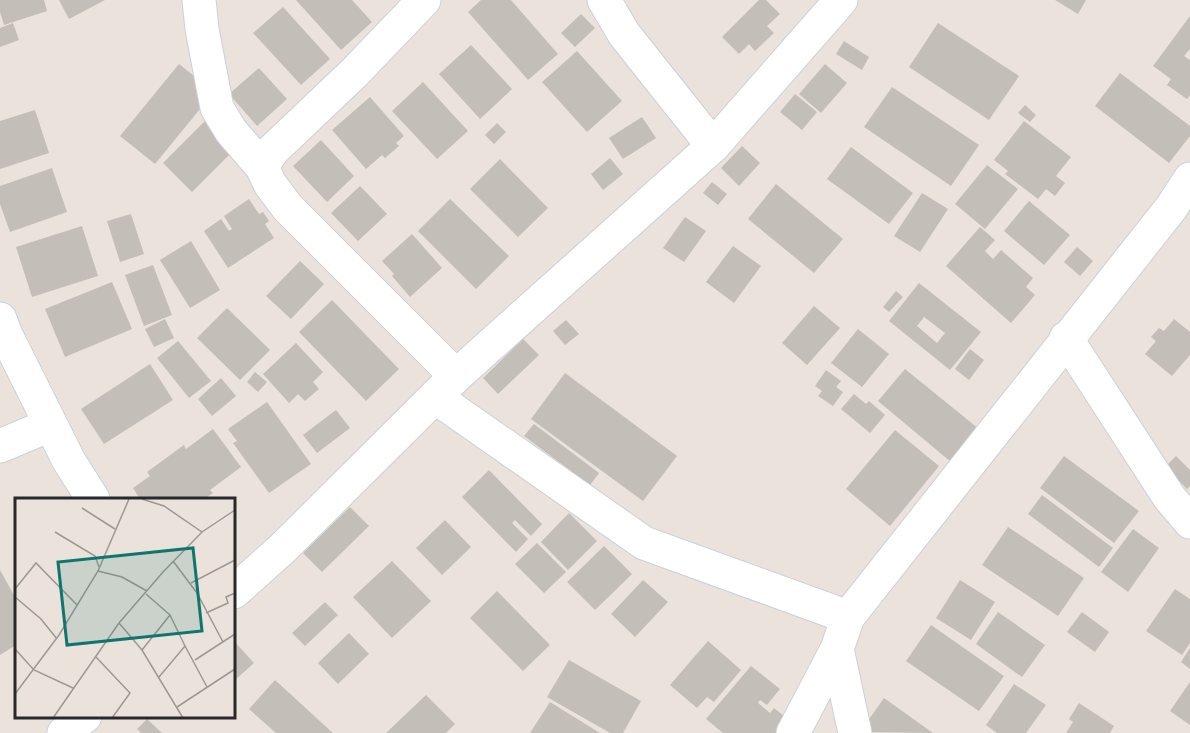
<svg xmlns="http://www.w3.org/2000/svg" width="1190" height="733" font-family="'DejaVu Sans',sans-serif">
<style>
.building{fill:#c3beb8;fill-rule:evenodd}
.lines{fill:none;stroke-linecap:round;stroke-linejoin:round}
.minor-casing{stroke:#cbd0da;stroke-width:35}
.minor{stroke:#fff;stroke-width:33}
.inset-road{fill:none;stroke:#9d9894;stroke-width:1.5}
.view{fill:#0f766e;fill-opacity:0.15;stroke:#0f766e;stroke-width:3}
.inset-edge{fill:none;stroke:#292929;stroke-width:3}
</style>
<rect width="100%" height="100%" fill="#ebe2dc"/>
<path class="building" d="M0,0H44L47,11L4,25L0,12Z
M59,0H105L69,19Z
M296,0H352L372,22L341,50Z
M481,0H511L558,54L528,80L468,12Z
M759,0H766L780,14L767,26L774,33L755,51L749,44L739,54L722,37Z
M1055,0H1086L1078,14Z
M283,7L330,59L301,85L253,33Z
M581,14L595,28L575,47L561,33Z
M1190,16V49L1184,56L1190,60V95L1187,99L1167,85L1171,79L1153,66Z
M13,23L19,40L0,47V28Z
M938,23L1019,76L989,120L909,67Z
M844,41L869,57L862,70L836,54Z
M471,45L512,89L480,119L439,74Z
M577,51L622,101L587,132L542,82Z
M179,64L214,92L155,164L120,136Z
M825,64L847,83L821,113L799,94Z
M259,68L287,99L257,126L229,94Z
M1120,73L1190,126V136L1169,163L1095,106Z
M423,82L468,131L437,159L392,111Z
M892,87L979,145L951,186L864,127Z
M795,94L817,112L802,130L780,112Z
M370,97L404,136L396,143L399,146L385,158L382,155L366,169L332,130Z
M1025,105L1036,115L1030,122L1018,113Z
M35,110L49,153L0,169V121Z
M209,117L238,146L192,192L163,163Z
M642,117L656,138L623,159L609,138Z
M1024,121L1071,157L1056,176L1065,183L1055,196L1046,189L1038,199L1005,174L1008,171L994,160Z
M497,123L506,132L494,144L485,135Z
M321,140L354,176L327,202L293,166Z
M742,146L760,163L739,186L721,168Z
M851,147L913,193L889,224L827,179Z
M610,158L623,174L603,190L591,174Z
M500,159L548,208L518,237L470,189Z
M987,165L1018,189L985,229L955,204Z
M52,168L67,212L10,232L0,204V186Z
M712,182L727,194L718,205L703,193Z
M776,184L843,239L814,273L748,219Z
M360,186L387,214L358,241L331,213Z
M922,193L948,209L920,252L894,236Z
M249,199L259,214L263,212L269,221L265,224L274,238L228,268L204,231L221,219L229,231L232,229L224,216Z
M450,199L509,256L476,289L418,231Z
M1029,201L1070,235L1044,265L1004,231Z
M131,214L144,254L120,262L107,221Z
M685,217L706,231L684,262L663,248Z
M82,226L98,276L32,297L16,247Z
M980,227L995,240L985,251L993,259L1001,250L1033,278L1026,287L1035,295L1011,323L946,266Z
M412,234L442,268L410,297L392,276L394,274L382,261Z
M191,241L220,290L190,308L160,260Z
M733,246L761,266L734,303L706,282Z
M1077,247L1093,261L1080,276L1064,262Z
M300,261L324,284L291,319L266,296Z
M153,265L172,315L144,326L125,275Z
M112,282L132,329L65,357L45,309Z
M919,283L981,332L950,370L889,321ZM924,317L945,333L937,343L917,326Z
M896,291L903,297L889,312L883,307Z
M332,300L399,369L366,401L299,332Z
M814,306L840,328L807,365L782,343Z
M227,308L270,350L240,380L197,338Z
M165,319L174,338L154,347L145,329Z
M1174,319L1190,332V355L1172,376L1145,354L1156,341L1151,337L1159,328L1164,331Z
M566,320L579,334L565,345L553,331Z
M858,329L889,354L862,387L831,363Z
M523,339L539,355L498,394L483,378Z
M178,341L211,381L189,398L157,358Z
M296,343L323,372L313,382L319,389L305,401L298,394L289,403L263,374Z
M970,349L984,360L969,380L955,369Z
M150,364L173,400L104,444L81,409Z
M905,369L979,429L951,462L878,401Z
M826,370L841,381L836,387L843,392L833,406L818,396L822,391L815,386Z
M255,372L267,382L258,392L247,382Z
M565,373L677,456L643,501L531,419Z
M221,378L236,396L212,416L198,399Z
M854,394L866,404L869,401L885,415L870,433L841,409Z
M267,402L311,464L269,493L233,443L237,441L228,429Z
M336,410L350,428L317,453L303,435Z
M534,424L599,473L590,485L524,436Z
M213,429L241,467L210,490L213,493L207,497L209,499H140L133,488L150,476L147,472L184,445L186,449Z
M895,430L939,466L890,526L846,489Z
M1064,456L1139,511L1114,543L1040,488Z
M1176,456L1190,470V486L1187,489L1165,467Z
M489,470L542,524L531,536L515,520L512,523L528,539L516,552L462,497Z
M1042,495L1113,548L1099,567L1028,514Z
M350,507L369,526L322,572L303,553Z
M569,513L597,541L568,570L541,542Z
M445,520L471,547L442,575L416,548Z
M1008,527L1084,578L1058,616L982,565Z
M1133,529L1159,548L1128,592L1101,572Z
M537,543L566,572L544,593L515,564Z
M604,546L632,574L595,610L567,582Z
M392,561L431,601L392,638L353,597Z
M0,570L16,599V645L0,655Z
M643,580L668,602L635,637L611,614Z
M960,580L995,602L971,640L936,618Z
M1175,589L1190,599V643L1182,655L1146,631Z
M497,591L550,645L523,671L470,618Z
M325,602L338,615L305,646L292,633Z
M998,612L1045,645L1022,677L976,644Z
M1082,612L1109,632L1095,652L1067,632Z
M931,625L1004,676L979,711L906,661Z
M349,633L369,654L338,684L318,663Z
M234,641L254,663L234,681Z
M708,641L741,670L714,702L707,697L697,708L670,685Z
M1190,648V669L1181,662Z
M569,660L641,701L623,733H610L547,697Z
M751,666L780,689L767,705L760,700L758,703L770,713L774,708L788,719L776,733H723L706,719Z
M275,680L333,733H276L249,709Z
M1190,682V725L1170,711Z
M1014,684L1046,705L1026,733H997L986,725Z
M426,695L455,724L446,733H386Z
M884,698L933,733L860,732Z
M550,702L600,733H530Z
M1079,703L1114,726L1110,733H1066L1073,722L1069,719Z
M147,719L162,733H141L137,729Z"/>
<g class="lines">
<g class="minor-casing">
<path id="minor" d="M199,0L202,29L217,108L231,131L262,167
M424,0L355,72L272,151L262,167L270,184L288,208L456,376
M604,0L624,34L713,146
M0,319L6,335L69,461L93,499
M1066,338L1169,497L1190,522
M435,397L644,543L848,617
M0,446L50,425
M234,592L283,548L456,376L713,146L841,0
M837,649L855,733
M64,733L85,716
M793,733L837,649L848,617L1171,208L1190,179"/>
</g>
<use href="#minor" class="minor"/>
</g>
<g transform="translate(15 498)">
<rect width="220" height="220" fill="#ebe2dc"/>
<path class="inset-road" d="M127,1L149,8L187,34M67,10L100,31M40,34L80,58L84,69M158,63L182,95L208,144M83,73L107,79L132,93M176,85L220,62M0,91L21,65L62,107M0,99L26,121L42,141M191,115L213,105L211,99L220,95M155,117L170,148M104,125L127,152L168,220M0,151L19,172L58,190M127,152L155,117L131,96M80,158L115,195L97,220M180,162L220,136M144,179L170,148L192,189M0,196L44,137L83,73L114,1M162,209L220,171M38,220L104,125L148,74L187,34L220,12"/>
<path class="view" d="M178,50L187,133L52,147L43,64Z"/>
<rect width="220" height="220" class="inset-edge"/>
</g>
</svg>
